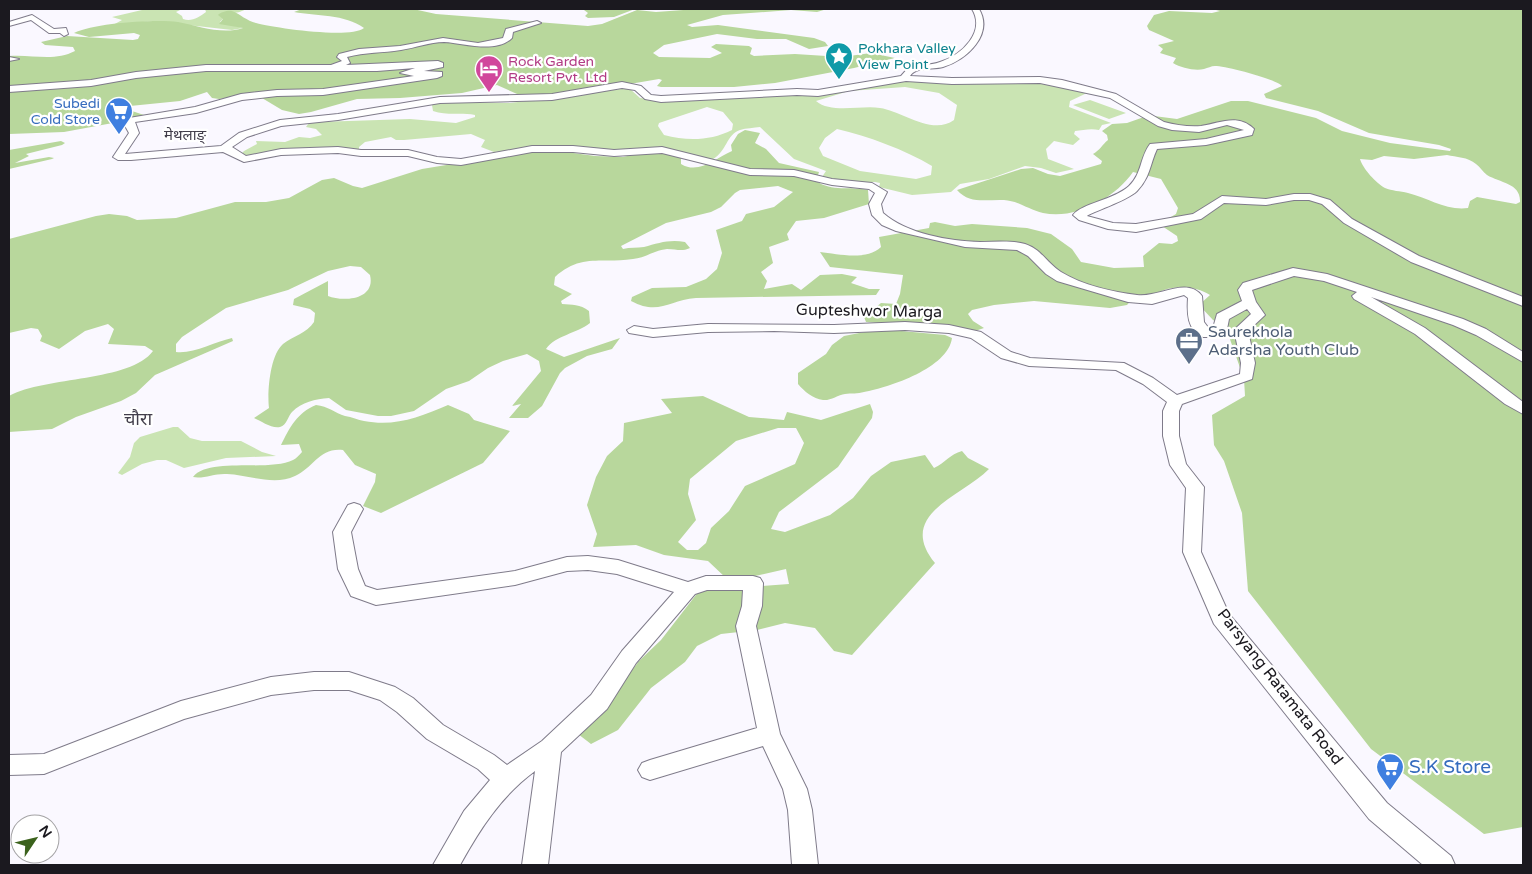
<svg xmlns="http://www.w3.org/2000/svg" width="1532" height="874" font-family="'Varela Round','Noto Sans Devanagari',sans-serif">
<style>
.green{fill:#cae4b3;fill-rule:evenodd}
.forest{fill:#b8d79c;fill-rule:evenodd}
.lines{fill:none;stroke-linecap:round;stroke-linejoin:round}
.minor-casing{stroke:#7f7b8a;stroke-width:2}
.minor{fill:#fff;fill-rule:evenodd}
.labels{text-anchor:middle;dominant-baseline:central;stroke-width:4.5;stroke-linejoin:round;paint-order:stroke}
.far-culture-label{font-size:14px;fill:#0d838f;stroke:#fff;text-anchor:start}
.far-hotel-label{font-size:14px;fill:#b23c85;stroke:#fff;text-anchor:start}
.far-shop-label{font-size:14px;fill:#366cbe;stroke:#fff;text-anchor:end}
.far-neighbourhood-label{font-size:15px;fill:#423e4b;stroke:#fff}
.street-label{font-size:16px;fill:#1b191f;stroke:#fff}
.service-label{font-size:16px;fill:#4e5e75;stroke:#fff;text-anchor:start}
.neighbourhood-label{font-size:18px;fill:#423e4b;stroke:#fff}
.near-shop-label{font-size:19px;fill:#366cbe;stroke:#fff;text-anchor:start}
</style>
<rect width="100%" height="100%" fill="#faf8ff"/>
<path class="green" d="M136,9H182L176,12L182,16L183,19C192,22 199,17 206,12L205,9H246C234,16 232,9 220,22L243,28L232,30L153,21L113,25L122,20L112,17L142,10Z
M891,82H1041L1087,93L1070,101L1069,107L1111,123L1102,125L1099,130C1091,128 1083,130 1075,131L1074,134L1080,139L1073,145L1054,141L1046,149L1048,159L1074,169L1056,173L1041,168L1025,166L989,179L960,184L951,192L912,195L879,187L880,183L875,182H847L822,177L826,171L794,159L760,127C754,128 746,128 740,130C726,135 727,151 713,159L700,158L672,149L625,151L532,148L494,152L481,147L485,140L471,134L404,140H396L391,137L365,142L359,147V150L238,157L244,151L257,144L256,141L285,142L299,137L310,138L322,135L316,129L306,127L309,123L317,122L410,119L456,123L475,117V115C461,112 447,116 433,111L432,105L426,104L436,102L510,103L629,88L640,98L668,101L796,95ZM905,87L939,93L957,105L954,120C932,136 902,111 880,108C861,105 831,114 816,101L849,91ZM707,107L723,112L733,124L732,130C710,141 687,141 664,135L658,126L659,123ZM837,129C868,136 905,150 932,166L931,175L916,179L860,171L823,156L819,148L825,138Z
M1090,100L1126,113L1109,119L1073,105Z
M173,427H178L190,438L202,441H241L262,452L276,456L226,458L184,468L166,460H157L142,464L122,475L118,473L130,457L134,443L140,437Z"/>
<path class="forest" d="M302,9H413L436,14L588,26L602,24L637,10L656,12L697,9H827L817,12L791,10L723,15L687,25L692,27L718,25L814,38L825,42L828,46L809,49L786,39H757L717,34L664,45L653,53L659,57L710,58L722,53L711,47L716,44L749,46L752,48L750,54L754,56L795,54L842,57L871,53L895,58L854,68L775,83L734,87H661L657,86L662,80L659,79L577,93L524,97L497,85L462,93L400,98L357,99L311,112L299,114L282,110L262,98L247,96L219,99L212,98L207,92L180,101L120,107L144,115L129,120L64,132L9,134V56C32,54 54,62 75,51L73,47L45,45L41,42L67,36L133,40L138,39L140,35L134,33L89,37L74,33C95,23 155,19 178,22C199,26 222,35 243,28L219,24L223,19L218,15C221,12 228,10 232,11C240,14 247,21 256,23C275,28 350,39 364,28C345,14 316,16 294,12Z
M635,9L614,17L588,18L585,16L588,13L584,10Z
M1212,9H1523V827L1484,834L1371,749L1248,591L1242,513L1224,461L1214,445L1212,415L1245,396L1244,379L1226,328L1213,320L1199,305L1210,295C1198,287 1178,285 1164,290C1153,294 1146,299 1134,297L1127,305L1110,308L1034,301L994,305L972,310L968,314L973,321L984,328L975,331L878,323L866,322L864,317L881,303L896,304L900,294L903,275L830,267L820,252C838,254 867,261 881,247L879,237L929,228L930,223L935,222L955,226L972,224L1027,228L1051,234L1072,249L1081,262L1114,268L1144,267L1143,256L1159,243L1172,244L1178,241L1177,236L1162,226L1164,221L1176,214L1178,208L1161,179L1133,172C1115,198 1076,220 1043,213C1029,210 1019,201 1004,200C988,199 970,205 957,190L1021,169L1033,168L1048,174L1060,176L1101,164L1102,161L1093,154C1100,150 1102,145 1108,140L1107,135L1102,131L1112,124L1127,123L1144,117L1154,116L1177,119L1231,101H1248L1316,118L1342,131L1390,143L1450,151L1451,149L1439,145L1369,133L1318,111L1266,98L1264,94L1282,86C1276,79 1226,66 1215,66C1211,66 1208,68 1204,69C1195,71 1181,68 1173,63L1176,58L1160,53L1163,49L1158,45L1174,41L1149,30L1147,26L1154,15L1169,11L1212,13L1220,11ZM1447,155C1456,157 1468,157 1476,164C1480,167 1483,172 1487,175C1500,183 1521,183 1520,202L1516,204L1477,197L1470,201L1468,208C1447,211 1428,198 1408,193C1400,191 1392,191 1385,188C1376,183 1363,169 1360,159L1372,160L1384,156L1414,159Z
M745,130L760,133L755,143L766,149L779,163L819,172L816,181C832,192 850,186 868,190L869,204L824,218L796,221L787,234L789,240L769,247L773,263L761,272L767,281L764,289L792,284L801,290L820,275L842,274L857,277L851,283L869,289H880L876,295L696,298C669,300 659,316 631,301L632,297L652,288L686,287L706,279L717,269L722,253L716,230L742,221L746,214L774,207L793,192L778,186L740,190L735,193L721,207L711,212L666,223L621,246L623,249C630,247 637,248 644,247C658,243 670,239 685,242L690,248C681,252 677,249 667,249C655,250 645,258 633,259C603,264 581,253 555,277L554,285L572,294L561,301L562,304C572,305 580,304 589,311L590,323C576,334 556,335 546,349L564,357L620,338L612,349L587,356L565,368L560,373L542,406L528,418H509L521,404L512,406L541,371L539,361L527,354L503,361L488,368L469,381L446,389L414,411L391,416H378L346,410L329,398C315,399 302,402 292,412C288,416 287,425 280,427C272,429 261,421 254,418L269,408C267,392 270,355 283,344C293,336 307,333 314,322L315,313L310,309L293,305L294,299L328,281V296C343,302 376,300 370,275L361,267L350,266L328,271L288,290L226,308L182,337L176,344V352C194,354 214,342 232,338L233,341L155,375L136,393L121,401L76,417L52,429L9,432V396C46,376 130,382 153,351L145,346L108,344L114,329L108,324L85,331L59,349L40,341L42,336L38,329L31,328L9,333V239L96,216L109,214L127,216L137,220L176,218L235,202H266L289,198L322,180L334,178L353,186L362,188L422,169L519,153L566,152L595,156L623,157L645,152L668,151L681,156V164C699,175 716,158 732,151L731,145L738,134Z
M61,141L65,143L62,145L26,154L29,156L15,163L49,157L54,158L52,159L9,169V150Z
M880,329L945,335L952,338C948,368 890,387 864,392C858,394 851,393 845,394C838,395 830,401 823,400C813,399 804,391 798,384V373L826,354L832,345L844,336Z
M703,396L749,417L784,420L787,412L821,420L870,404L873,412L872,418L838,467L779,512L771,529L785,532L830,515L853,498L871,476L891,462L925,455L934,468C945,463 950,454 962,451L968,458L989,469C963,496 895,514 935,563L852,655L834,651L815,628L785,623L757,630L721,634L697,646L685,662L651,688L618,730L591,744L578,734L600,712L639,661L661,640L699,591L789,584L786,569L737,580L726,578L708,561L664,555L636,545L593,547L597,534L587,505L596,477L607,456L623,441L624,423L672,413L661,399ZM778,428H796L804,443L795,464L745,486L729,511L711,528L706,543L698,550H687L678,542L696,520L688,494L690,479L736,441Z
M316,405C328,406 335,413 345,416C352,417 358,420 364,421C395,427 420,417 448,405L469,414L474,420L510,431L483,463L381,513L363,506L375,482L376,474L355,465L343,450C320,447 313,468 295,476C274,486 249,475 227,474C215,473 204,479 193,477C208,457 270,472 293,460C296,459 299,455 302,452L299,444L281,445C290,427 297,413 316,405Z"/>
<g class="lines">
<g class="minor-casing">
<path id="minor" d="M972,9H979C994,34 967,60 943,67C932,70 917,66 910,76L952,78L1040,77L1062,80L1116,94L1164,122C1175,125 1189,127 1201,126C1220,123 1238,113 1254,129L1252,135L1206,145L1157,149C1150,164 1150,178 1137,191C1127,201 1089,213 1087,216L1113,223L1136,224L1193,214L1222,196L1266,199L1294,194H1310L1330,200L1352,219L1419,256L1523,297V306L1411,262L1344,223L1322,204L1309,200H1294L1266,205L1224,203L1201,219L1136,232L1108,229L1079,220L1073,215C1082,203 1114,200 1129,186C1142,174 1140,157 1150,144L1206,139L1244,130L1227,125L1199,132L1172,130L1158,126L1110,98L1040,83L952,84L906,81L818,96L797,95L661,102L645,99L635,90L622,88L552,100L440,103L338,120L281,126L247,137L232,147L246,156L281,149L338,147L361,150H408L437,157L461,159L532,146H573L614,150L662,147L750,169L794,170L832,179L872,183L887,192L881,204L883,213C907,234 949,241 980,242C995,242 1011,240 1025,244C1041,249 1048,264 1061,272C1082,285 1113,292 1137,295C1158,298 1187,276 1202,296L1204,322L1210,330L1213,328L1217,314L1242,301L1238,290L1243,283L1293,268L1327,274L1463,319L1486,329L1523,352V362L1476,335L1453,325L1371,297L1425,328L1523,402V414L1505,404L1415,334L1354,299L1352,296L1357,292L1324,281L1294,276L1252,290L1256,302L1265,315L1248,331L1255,363L1252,379L1182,404L1179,411V436L1186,464L1204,487L1201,552L1229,614L1387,803L1451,856L1455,865H1423L1369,819L1214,624L1183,552L1186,488L1170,465L1163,436V411L1167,402L1143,384L1116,370L1029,366L1001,358L971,338L949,333L905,330L834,333L774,331L708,332L653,337L629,333L627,330L634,326L653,329L708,324L834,325L905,322L949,325L981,332L1011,352L1030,358L1124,363L1153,378L1177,395L1240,374L1241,363L1234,330L1251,314L1247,309L1229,319L1227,329L1220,337H1203C1187,331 1187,312 1188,298L1184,295L1152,304L1128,302L1057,281L1046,274L1028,256L1017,250L965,247L896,231L882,225L872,215L869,204L875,193L869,189L832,185L794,176L750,175L662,153L614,156L573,152H532L461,165L437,163L408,156H361L338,153L281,155L244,162L223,152L131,160H118L113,157L129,133L124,124L129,118L195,107L241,94L277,90L323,89L414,76L400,73L415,68L377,71H206L136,78L91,86L9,92V86L91,80L136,72L206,65H331L342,61L337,57L339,54L359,49L400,46L443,38L478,43L503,38L506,29L537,21L541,23L513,32L512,38C496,54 463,43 444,42C430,42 415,48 401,50C383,53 365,52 347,57L350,63L346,65L438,61L443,63V67L424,71L442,72V76L437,78L323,95L277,96L242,100L196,113L135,122L139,133L125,154L221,146L239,133L280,120L338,114L440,97L552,94L622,82L641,86L651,95L661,96L797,89L818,90L901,76L909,67C919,64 930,66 940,62C962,55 986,32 972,9Z
M32,15L54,29L66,28L68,34L64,36L60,33H49L31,20L9,26V22Z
M9,57L19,59L9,61Z
M354,503L360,505L363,509L351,532L358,569L365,586L377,590L515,571L567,557L588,556L618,560L688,582L706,576H753L760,578L763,583L762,606L756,626L780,734L807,789L812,810L818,865H792L788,810L783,789L763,746L650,780L642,777L638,770L642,763L650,760L757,728L736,626L742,606L743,590H707L695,594L636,663L607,709L561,752L548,865H522L535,771C501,796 480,829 460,865H433L464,811L490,780L478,769L427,739L397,712L380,700L349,690H314L271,695L184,719L44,774L9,775V755L44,754L181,701L271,677L314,672H349L395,687L413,698L443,725L494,755L507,765L542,741L591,695L622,651L674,592L617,574L588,570L567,571L515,585L376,605L351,596L338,569L333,532L348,505Z"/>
</g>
<use href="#minor" class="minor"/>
</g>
<defs>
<g id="sight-pin" transform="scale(1.4375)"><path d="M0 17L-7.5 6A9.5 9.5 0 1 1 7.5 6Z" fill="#0f9aa8" stroke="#fff"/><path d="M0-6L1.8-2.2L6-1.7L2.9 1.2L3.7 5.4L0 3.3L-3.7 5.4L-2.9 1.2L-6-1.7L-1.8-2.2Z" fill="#fff"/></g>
<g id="hotel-pin" transform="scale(1.4375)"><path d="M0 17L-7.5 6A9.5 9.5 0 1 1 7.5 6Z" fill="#d1479c" stroke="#fff"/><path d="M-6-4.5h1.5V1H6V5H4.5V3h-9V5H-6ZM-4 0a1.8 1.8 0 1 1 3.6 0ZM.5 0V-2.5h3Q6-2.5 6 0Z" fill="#fff"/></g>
<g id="supermarket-pin" transform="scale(1.4375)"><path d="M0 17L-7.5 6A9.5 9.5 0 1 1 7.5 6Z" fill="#3f7fe0" stroke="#fff"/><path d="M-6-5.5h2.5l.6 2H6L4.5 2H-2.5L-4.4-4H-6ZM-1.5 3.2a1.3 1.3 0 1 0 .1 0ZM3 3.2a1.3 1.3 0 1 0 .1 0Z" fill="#fff"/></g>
<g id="office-pin" transform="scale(1.4375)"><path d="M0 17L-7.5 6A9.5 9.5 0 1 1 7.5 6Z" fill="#5c6f8a" stroke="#fff"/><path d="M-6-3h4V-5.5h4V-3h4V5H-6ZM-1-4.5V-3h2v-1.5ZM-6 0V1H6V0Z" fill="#fff"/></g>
</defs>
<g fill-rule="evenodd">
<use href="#sight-pin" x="839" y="56"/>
<use href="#hotel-pin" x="489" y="69"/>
<use href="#supermarket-pin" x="119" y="111"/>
<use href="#office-pin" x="1189" y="341"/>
<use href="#supermarket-pin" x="1390" y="767"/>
</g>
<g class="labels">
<g class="far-culture-label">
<text x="858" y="48">Pokhara Valley<tspan x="858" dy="16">View Point</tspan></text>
</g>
<g class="far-hotel-label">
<text x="508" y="61">Rock Garden<tspan x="508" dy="16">Resort Pvt. Ltd</tspan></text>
</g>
<g class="far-shop-label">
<text x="100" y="103">Subedi<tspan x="100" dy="16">Cold Store</tspan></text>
</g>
<g class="far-neighbourhood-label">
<text x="185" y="135">मेथलाङ्</text>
</g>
<g class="street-label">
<text transform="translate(869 311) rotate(1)">Gupteshwor Marga</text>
<text transform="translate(1280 687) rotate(52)">Parsyang Ratamata Road</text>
</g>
<g class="service-label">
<text x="1208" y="332">Saurekhola<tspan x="1208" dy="18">Adarsha Youth Club</tspan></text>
</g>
<g class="neighbourhood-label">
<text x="138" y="419">चौरा</text>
</g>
<g class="near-shop-label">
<text x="1409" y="767">S.K Store</text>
</g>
</g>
<rect width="1532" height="874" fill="none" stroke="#1b191f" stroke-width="20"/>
<g transform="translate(35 839) rotate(55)"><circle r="24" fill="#ffffff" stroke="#a4a3a5"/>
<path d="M0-4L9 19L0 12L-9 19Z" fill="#3b621c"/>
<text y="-8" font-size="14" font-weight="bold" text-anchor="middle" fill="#1b191f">N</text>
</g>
</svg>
